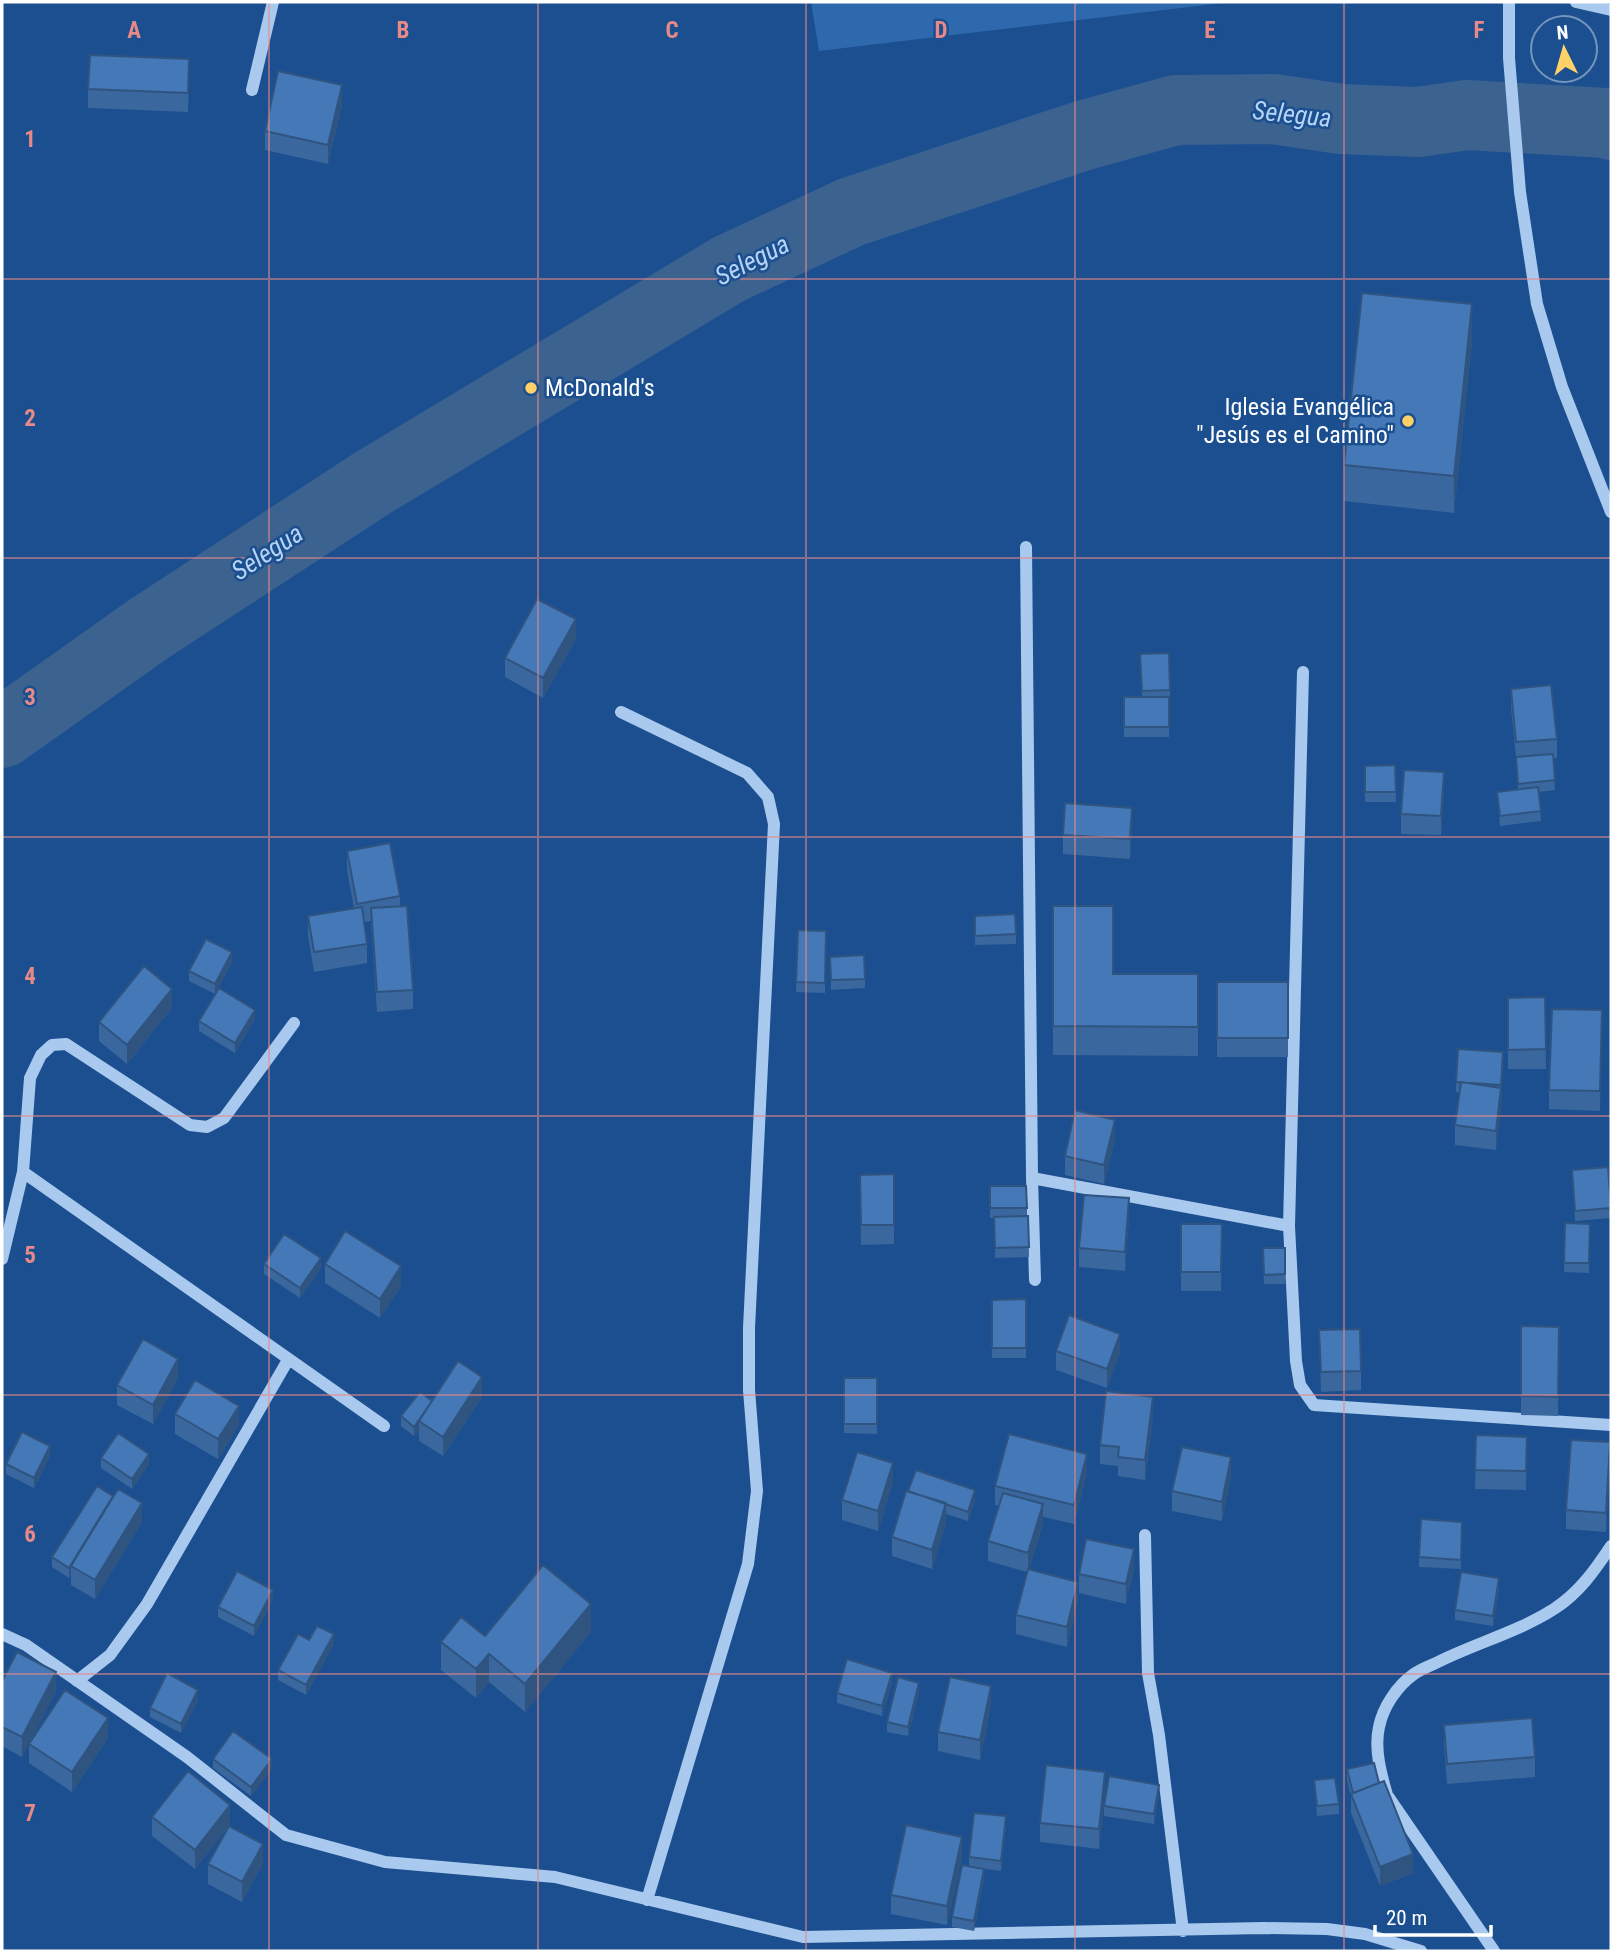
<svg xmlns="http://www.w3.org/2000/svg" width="1613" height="1953" font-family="'Roboto Condensed',sans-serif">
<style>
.pitch{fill:#2e69ad}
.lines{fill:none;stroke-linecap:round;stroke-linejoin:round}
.river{stroke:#3c6290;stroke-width:70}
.minor{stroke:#a9c9ee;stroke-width:12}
.wall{fill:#3a679d}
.shaded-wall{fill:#305480}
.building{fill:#4478b7;stroke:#305480;stroke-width:2}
.grid{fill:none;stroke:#e88989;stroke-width:2;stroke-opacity:0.55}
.poi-dot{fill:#ffd166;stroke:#1b4f8f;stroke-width:2.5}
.labels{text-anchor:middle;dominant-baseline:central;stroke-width:5;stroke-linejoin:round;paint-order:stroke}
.poi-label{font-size:24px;fill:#fff;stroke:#1b4f8f;text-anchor:start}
.water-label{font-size:26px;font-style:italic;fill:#b5d3f5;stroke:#1b4f8f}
.grid-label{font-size:23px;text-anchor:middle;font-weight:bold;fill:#e88989;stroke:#1b4f8f;stroke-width:5;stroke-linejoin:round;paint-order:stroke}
</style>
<rect width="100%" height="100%" fill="#1b4f8f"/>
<path class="pitch" d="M811,2H1231L819,51Z"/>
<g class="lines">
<path class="river" d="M2,733L150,628L374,482L729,269L851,212L1085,135L1176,110L1273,109L1341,119L1418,122L1467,115L1605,123L1611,125"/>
<path class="minor" d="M1509,2V58L1520,192L1537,304L1562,387L1611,512
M1576,2L1611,10
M252,90L273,2
M1026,547L1032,1178L1035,1280
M1303,672L1289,1226L1296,1361L1300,1385L1314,1405L1611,1425
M621,712L747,773L768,797L774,824L749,1328V1390L757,1491L748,1564L647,1900
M23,1172L384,1426
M1032,1178L1289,1226
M2,1259L23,1172L30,1078L41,1055L52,1045L66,1044L190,1125L207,1127L224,1118L294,1023
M1145,1535L1148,1673L1159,1735L1183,1931
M2,1634L26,1645L187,1757L286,1835L385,1862L555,1877L803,1937L1264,1928L1327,1929L1365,1934L1421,1951
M77,1681L110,1655L147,1604L288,1360
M1494,1951L1387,1795C1381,1774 1374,1749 1379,1727C1383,1707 1397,1686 1414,1674C1421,1669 1430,1666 1438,1662C1476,1643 1518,1632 1554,1609C1579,1593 1595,1570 1611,1546"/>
</g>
<path class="wall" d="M189,78L188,112L88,108V89Z
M342,105L328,164L265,150V131Z
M1472,341L1454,513L1344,501V465Z
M576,639L543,698L505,677V658Z
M1140,664L1170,690L1169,737H1124V697H1142Z
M1511,689L1557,739V758H1553L1555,790L1539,792L1541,821L1500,826L1497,792L1518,789L1516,757L1511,708Z
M1395,765L1396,802H1365V766Z
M1444,791L1441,835L1401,834V814Z
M1132,827L1130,859L1063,854V835Z
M347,851L400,896V907L413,990V1009L377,1012L371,921L364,922L367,944V963L314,972L308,935V916L354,908L347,870Z
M1053,906L1113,974H1198V1056L1053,1055Z
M975,916L1016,934V944L975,945Z
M798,930L826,931L825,993L796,992Z
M830,957L865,979V988L831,990Z
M232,962L215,994L189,981V971Z
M1217,982H1288V1057H1217Z
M1545,997L1546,1069H1508V998Z
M172,1008L127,1064L99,1041V1022Z
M1602,1010L1600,1111L1549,1109V1090Z
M255,1019L235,1053L199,1031V1021Z
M1503,1062L1501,1107L1496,1150L1455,1145V1125L1460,1092H1456V1082Z
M1115,1139L1104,1184L1065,1175V1156Z
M1572,1170L1611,1208V1218L1575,1221Z
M894,1174V1244L861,1245L860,1175Z
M990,1186L1027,1208V1216H1028L1029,1257L995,1258L994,1218H990Z
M1129,1217L1125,1271L1079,1267V1248Z
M1565,1223L1590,1224L1589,1273L1564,1272Z
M1181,1224H1222L1221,1291H1181Z
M1263,1248H1285V1284H1264Z
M264,1264L321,1268L300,1298L264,1274Z
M325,1264L401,1286L380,1318L325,1283Z
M1026,1299V1358H992V1300Z
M1521,1326L1559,1327L1558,1416L1521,1415Z
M1319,1330L1361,1371V1390L1321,1392Z
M1056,1351L1120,1353L1107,1388L1056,1370Z
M178,1378L153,1424L117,1405V1385Z
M844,1378H877V1434L844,1433Z
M482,1397L443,1456L419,1441V1431L414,1436L401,1426V1416L432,1401Z
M175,1414L239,1425L218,1459L175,1434Z
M1153,1416L1145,1480L1118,1476V1466L1100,1464V1445Z
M1476,1435L1527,1437L1526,1490L1475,1489Z
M50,1456L34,1488L6,1474V1464Z
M101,1458L149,1464L132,1489L101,1468Z
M1610,1461L1606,1532L1566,1529V1510Z
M1087,1473L1074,1524L1043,1517V1524L1029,1569L1078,1601L1067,1647L1016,1634V1615L1027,1572L988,1561V1541L999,1506L995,1505V1486Z
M1231,1477L1222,1521L1172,1511V1491Z
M893,1482L878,1531L842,1520V1500Z
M906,1491L975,1500L968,1521L946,1514V1523L932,1569L892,1556V1537Z
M142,1522L95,1599L71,1585V1574L69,1578L52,1567V1557Z
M1462,1522L1461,1569L1419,1567V1557Z
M1134,1568L1126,1604L1079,1593V1574Z
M1499,1588L1493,1626L1455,1620V1610Z
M273,1600L254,1636L218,1617V1607Z
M591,1632L525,1712L489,1682L476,1698L441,1670V1642L485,1636Z
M309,1640L334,1644L306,1695L278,1680V1670Z
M2,1681L56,1692L22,1757L2,1746Z
M892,1683L882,1716L837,1703V1693Z
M919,1693L908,1736L887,1732V1722Z
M198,1700L181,1733L150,1717V1708Z
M991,1705L980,1760L938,1751V1732Z
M1444,1725L1535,1757V1777L1447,1784L1444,1745Z
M108,1738L72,1792L29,1763V1744Z
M213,1759L272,1769L251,1796L213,1768Z
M1347,1769L1379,1783L1413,1873L1380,1886L1351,1813V1797L1347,1779Z
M1314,1780L1339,1804V1814L1317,1816Z
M1105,1791L1099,1849L1040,1842V1823Z
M1159,1795L1154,1824L1104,1816V1806Z
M152,1817L230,1824L229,1826L263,1863L242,1902L208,1884V1864L228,1827L195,1869L152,1836Z
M1006,1826L1001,1871L978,1868L984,1879L974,1931L952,1927V1917L969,1866V1857Z
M962,1856L947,1925L891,1914V1895Z"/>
<path class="shaded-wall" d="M342,85V105L328,164V145Z
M1472,304V341L1454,513V476Z
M576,619V639L543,698V678Z
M1444,772V791L1441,835V816Z
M1132,808V827L1130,859V839Z
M232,952V962L215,994V984Z
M172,989V1008L127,1064V1045Z
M255,1010V1019L235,1053V1043Z
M1503,1052L1501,1107L1496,1150V1131L1501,1092Z
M1115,1120V1139L1104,1184V1165Z
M1129,1198V1217L1125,1271V1252Z
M321,1258V1268L300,1298V1288Z
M401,1266V1286L380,1318V1299Z
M1120,1334V1353L1107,1388V1369Z
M178,1359V1378L153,1424V1405Z
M482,1377V1397L443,1456V1437Z
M1153,1397V1416L1145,1480V1460Z
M239,1406V1425L218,1459V1439Z
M419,1421V1431L414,1436V1427Z
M1610,1442V1461L1606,1532V1513Z
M50,1446V1456L34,1488V1478Z
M149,1454V1464L132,1489V1479Z
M1087,1454V1473L1074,1524V1505Z
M1231,1457V1477L1222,1521V1502Z
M893,1463V1482L878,1531V1511Z
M975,1490V1500L968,1521V1512Z
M114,1497L71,1566V1574L69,1578V1568Z
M142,1503V1522L95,1599V1580Z
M946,1503V1523L932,1569V1550Z
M1043,1504V1524L1028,1573V1553Z
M1134,1549V1568L1126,1604V1584Z
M1499,1578V1588L1493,1626V1616Z
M1078,1582V1601L1067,1647V1627Z
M273,1590V1600L254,1636V1626Z
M591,1604V1632L525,1712V1684Z
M334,1634V1644L306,1695V1685Z
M489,1654V1682L476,1698V1669Z
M56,1672V1692L22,1757V1737Z
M892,1673V1683L882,1716V1706Z
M919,1683V1693L908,1736V1727Z
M991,1686V1705L980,1760V1740Z
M198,1690V1700L181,1733V1724Z
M108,1718V1738L72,1792V1772Z
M272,1759V1769L251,1796V1787Z
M1105,1772V1791L1099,1849V1829Z
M1159,1785V1795L1154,1824V1814Z
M230,1805V1824L195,1869V1850Z
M1006,1816V1826L1001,1871V1861Z
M962,1837V1856L947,1925V1906Z
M263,1844V1863L242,1902V1882Z
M1413,1854V1873L1380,1886V1867Z
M984,1869V1879L974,1931V1921Z"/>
<path class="building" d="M90,55L189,59L188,93L88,89Z
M278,71L342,85L328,145L265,131Z
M1362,293L1472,304L1454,476L1344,465Z
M537,599L576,619L543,678L505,658Z
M1169,653L1170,690L1142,691L1140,654Z
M1551,685L1557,739L1516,742L1511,689Z
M1124,697H1169V727H1124Z
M1553,754L1555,780L1518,784L1516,757Z
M1395,765L1396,792H1365V766Z
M1404,770L1444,772L1441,816L1401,814Z
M1538,787L1541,811L1500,816L1497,792Z
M1065,803L1132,808L1130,839L1063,835Z
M390,843L400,896L357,904L347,851Z
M407,906L413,990L377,992L371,908Z
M1053,906H1113V974H1198V1027L1053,1026Z
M362,907L367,944L314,952L308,916Z
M1015,914L1016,934L975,936V916Z
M798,930L826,931L825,983L796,982Z
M206,939L232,952L215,984L189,971Z
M864,955L865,979L831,980L830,957Z
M144,966L172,989L127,1045L99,1022Z
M1217,982H1288V1038H1217Z
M219,988L255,1010L235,1043L199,1021Z
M1545,997L1546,1049L1508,1050V998Z
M1552,1009L1602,1010L1600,1091L1549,1090Z
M1458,1049L1503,1052L1501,1085L1456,1082Z
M1461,1082L1501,1088L1496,1131L1455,1125Z
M1075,1110L1115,1120L1104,1165L1065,1156Z
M1608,1167L1611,1208L1575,1211L1572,1170Z
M894,1174V1225H861L860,1175Z
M990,1186H1026L1027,1208H990Z
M1084,1195L1129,1198L1125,1252L1079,1248Z
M1028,1216L1029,1247L995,1248L994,1217Z
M1565,1223L1590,1224L1589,1263H1564Z
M1181,1224H1222L1221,1272H1181Z
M345,1231L401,1266L380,1299L325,1264Z
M284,1234L321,1258L300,1288L264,1264Z
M1263,1248H1285V1274L1264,1275Z
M1026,1299V1348H992V1300Z
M1069,1315L1120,1334L1107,1369L1056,1351Z
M1521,1326L1559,1327L1558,1397L1521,1396Z
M1360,1329L1361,1371L1321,1372L1319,1330Z
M143,1339L178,1359L153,1405L117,1385Z
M458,1361L482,1377L443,1437L419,1421Z
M844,1378H877V1424H844Z
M195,1380L239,1406L218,1439L175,1414Z
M1106,1391L1153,1397L1145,1460L1118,1457L1119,1447L1100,1445Z
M420,1392L432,1401L414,1427L401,1416Z
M22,1432L50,1446L34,1478L6,1464Z
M118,1433L149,1454L132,1479L101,1458Z
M1009,1434L1087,1454L1074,1505L995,1486Z
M1476,1435L1527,1437L1526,1471L1475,1470Z
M1571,1440L1610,1442L1606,1513L1566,1510Z
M1182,1447L1231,1457L1222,1502L1172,1491Z
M857,1452L893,1463L878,1511L842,1500Z
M916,1470L975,1490L968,1512L908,1491Z
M97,1486L113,1496L69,1568L52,1557Z
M118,1489L142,1503L95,1580L71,1566Z
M906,1491L946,1503L932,1550L892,1537Z
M1003,1493L1043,1504L1028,1553L988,1541Z
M1421,1519L1462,1522L1461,1560L1419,1557Z
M1086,1539L1134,1549L1126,1584L1079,1574Z
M543,1565L591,1604L525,1684L489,1654L476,1669L441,1642L461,1617L485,1636Z
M1028,1569L1078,1582L1067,1627L1016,1615Z
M237,1571L273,1590L254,1626L218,1607Z
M1461,1572L1499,1578L1493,1616L1455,1610Z
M317,1626L334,1634L306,1685L278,1670L298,1634L309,1640Z
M17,1652L56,1672L22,1737L2,1727V1681Z
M847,1659L892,1673L882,1706L837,1693Z
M167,1673L198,1690L181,1724L150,1708Z
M898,1677L919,1683L908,1727L887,1722Z
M950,1677L991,1686L980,1740L938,1732Z
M65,1690L108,1718L72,1772L29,1744Z
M1532,1718L1535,1757L1447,1764L1444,1725Z
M233,1731L272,1759L251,1787L213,1759Z
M1374,1763L1379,1783L1353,1793L1347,1769Z
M1046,1765L1105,1772L1099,1829L1040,1823Z
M188,1771L230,1805L195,1850L152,1817Z
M1109,1776L1159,1785L1154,1814L1104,1806Z
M1335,1778L1339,1804L1317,1806L1314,1780Z
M1384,1781L1413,1854L1380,1867L1351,1794Z
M974,1813L1006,1816L1001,1861L969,1857Z
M906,1825L962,1837L947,1906L891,1895Z
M229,1826L263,1844L242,1882L208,1864Z
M962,1865L984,1869L974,1921L952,1917Z"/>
<path class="grid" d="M269,2V1951M538,2V1951M806,2V1951M1075,2V1951M1344,2V1951M2,279H1611M2,558H1611M2,837H1611M2,1116H1611M2,1395H1611M2,1674H1611"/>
<g class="poi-dot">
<circle cx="531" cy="388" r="7"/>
<circle cx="1408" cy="421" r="7"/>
</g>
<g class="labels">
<g class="poi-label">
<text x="545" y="388">McDonald's</text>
<text x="1394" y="407" text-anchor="end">Iglesia Evangélica<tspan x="1394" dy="28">"Jesús es el Camino"</tspan></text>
</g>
<g class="water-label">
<text transform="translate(1292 114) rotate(6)">Selegua</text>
<text transform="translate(752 260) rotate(-27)">Selegua</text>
<text transform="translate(267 552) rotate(-33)">Selegua</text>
</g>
</g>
<g class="grid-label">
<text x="134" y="38">A</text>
<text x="403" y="38">B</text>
<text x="672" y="38">C</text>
<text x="941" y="38">D</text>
<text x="1210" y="38">E</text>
<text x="1479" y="38">F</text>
<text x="30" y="147">1</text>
<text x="30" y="426">2</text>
<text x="30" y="705">3</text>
<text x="30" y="984">4</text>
<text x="30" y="1263">5</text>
<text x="30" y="1542">6</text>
<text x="30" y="1821">7</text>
</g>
<rect width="1613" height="1953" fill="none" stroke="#ffffff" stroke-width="7"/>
<g transform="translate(1564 49) rotate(355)"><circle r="33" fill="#1b4f8f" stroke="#7695bc" stroke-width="2"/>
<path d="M0-5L12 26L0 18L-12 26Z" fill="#ffd166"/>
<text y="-10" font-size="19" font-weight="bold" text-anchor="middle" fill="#ffffff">N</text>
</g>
<path d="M1375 1925v10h116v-10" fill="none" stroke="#ffffff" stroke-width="3.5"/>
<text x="1386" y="1925" font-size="21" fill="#ffffff" stroke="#1b4f8f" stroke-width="5" paint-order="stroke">20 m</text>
</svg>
